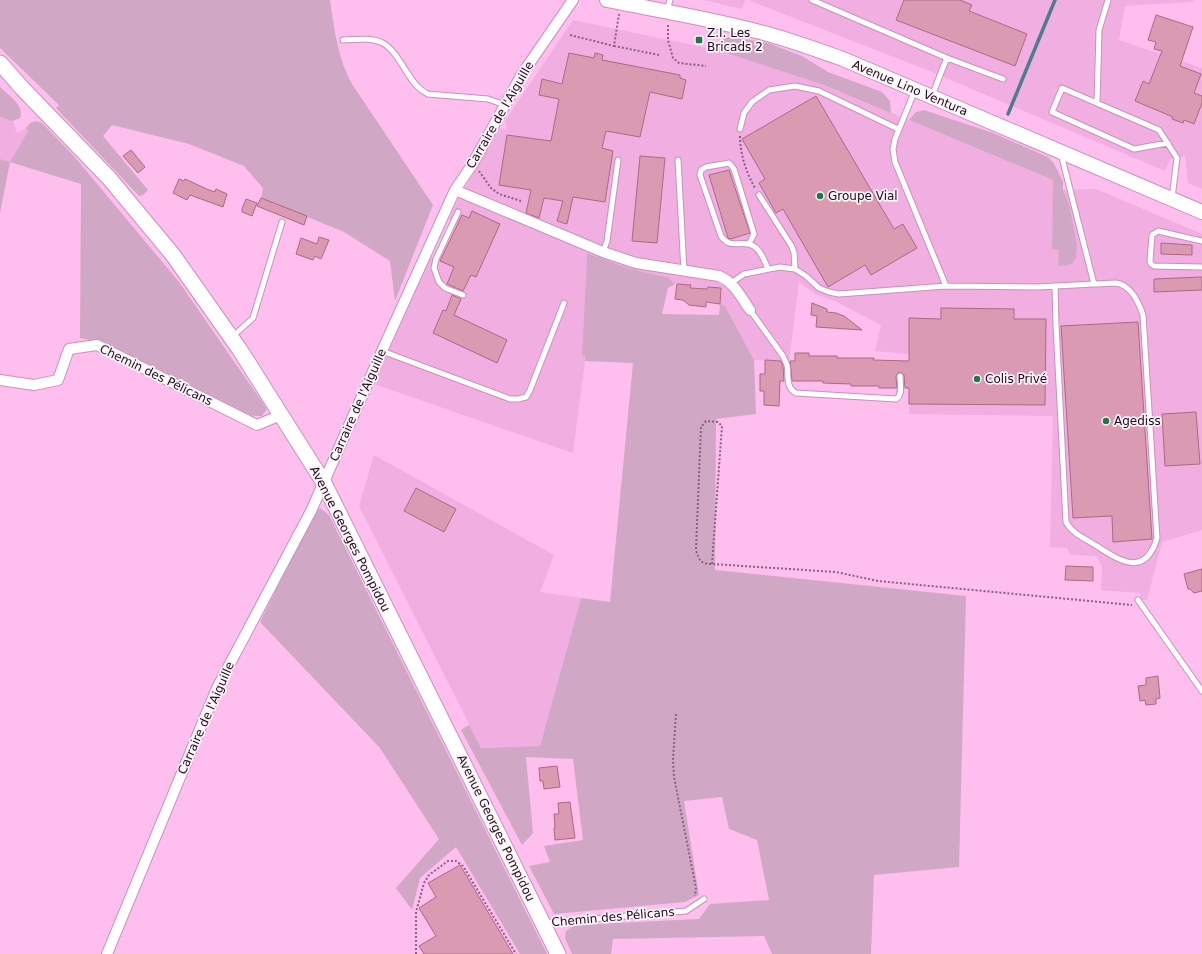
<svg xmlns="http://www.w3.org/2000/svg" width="1202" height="954" font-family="'DejaVu Sans',sans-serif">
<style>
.built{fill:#f1aee1}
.green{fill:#d1a7c6}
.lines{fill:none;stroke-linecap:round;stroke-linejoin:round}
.stream{stroke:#4d7c8e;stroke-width:3.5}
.building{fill:#da9bb2;stroke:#ad6883}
.service-casing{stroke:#cb8fbd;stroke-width:7}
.minor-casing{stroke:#cb8fbd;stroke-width:12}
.secondary-casing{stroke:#cb8fbd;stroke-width:16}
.primary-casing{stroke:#cb8fbd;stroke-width:17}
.path{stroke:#8b6081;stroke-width:2;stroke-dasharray:2 2;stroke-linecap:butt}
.service{stroke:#fff;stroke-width:5}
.minor{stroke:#fff;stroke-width:10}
.secondary{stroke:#fff;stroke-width:14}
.primary{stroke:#fff;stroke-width:15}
.poi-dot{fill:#217649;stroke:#fbf4f9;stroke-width:1.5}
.labels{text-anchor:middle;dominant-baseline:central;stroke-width:3.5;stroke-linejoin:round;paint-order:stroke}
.poi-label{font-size:12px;fill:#1f091b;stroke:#fbf4f9;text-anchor:start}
.street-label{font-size:12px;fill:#1f091b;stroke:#fbf4f9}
</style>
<rect width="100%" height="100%" fill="#febeee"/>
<path class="built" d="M704,0H745L742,9Z
M748,0H1194L1193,2L1125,6L1119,40L1202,68V189L1188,183L1185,156L1170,159L1165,171L932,72Z
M573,20L717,50L824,85L1056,181H1063V190L1096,189L1202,234V530L1162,542L1147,600H1141L1140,593L1101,590L1102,566L1096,556L1071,555L1067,548L1050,547L1053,416L909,414V354L875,351L881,325L835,301L815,294L799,282L789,361L754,360L725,306L720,304L721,288L708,287L707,289L690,288V285L675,284L669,278L628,268L587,253L582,355L585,356V361L573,453L374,384L431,257L441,261L457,224L449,220L457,202L500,128L507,130L505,121Z
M0,117L13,121L17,133L26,128L28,131L10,162L0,159Z
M374,455L554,555L540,592L581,598L540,746L481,748L359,506Z"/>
<path class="green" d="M0,0H330C334,29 338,59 352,84L433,205L395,301L390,261L344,232L261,198L263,188L244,166L189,144L112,125L103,136L148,190L143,195L139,196L56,108L59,105L0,48Z
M732,37L768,43L802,56L828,72L882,92L890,101L891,113L824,85L717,50L723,38Z
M0,87C8,95 25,105 20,118L13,121L0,117Z
M924,110L993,133L1048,157L1053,162L1063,181V190L1070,208L1077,246L1076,257L1073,263L1068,265L1058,266L1059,250L1052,249L1053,180L909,120L916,112Z
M36,121L42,123L73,155L179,282L267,409L262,416H253L107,344L80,338L81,184L10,162L0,213V159L10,162L28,131L26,128L30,123Z
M587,253L628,268L669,278L675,284L668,288L662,314L719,315L720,304L725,306L754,360L756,414L716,419L715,570L966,596L959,867L874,875L871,954H772L764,936L613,939L611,954H572L565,938L566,931L575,925L699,919L710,904L769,900L757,840L729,829L722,797L684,801L699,895L685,902L554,914L529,866L550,862L544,846L583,840L573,759L526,757L533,833L522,845L461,730L469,725L481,748L540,746L581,598L610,602L633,363L585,361V356L582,355Z
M320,508L329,515L547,954H520L456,847L420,878L412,910L396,888L439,839L380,748L260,622L314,513Z"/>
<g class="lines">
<path class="stream" d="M1008,114L1055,0"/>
</g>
<path class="building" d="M904,0H960L972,5L969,11L1027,34L1015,66L896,20Z
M1156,15L1193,27L1180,66L1201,74L1194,93L1202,96V103L1194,124L1184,120L1183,123L1172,119L1173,117L1135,101L1143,81L1149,84L1162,51L1154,49L1156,42L1148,40Z
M569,53L594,58L595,53L603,55L602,60L680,75V78L686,80L682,99L650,92L640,137L606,131L602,148L613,151L605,202L573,197L567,224L557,221L563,201L544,198L539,218L526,213L531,190L499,185L507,135L551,141L559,99L539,95L542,79L562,84Z
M816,96L894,229L903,224L917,248L871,275L865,265L828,287L783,209L776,213L759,183L765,179L742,139Z
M131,150L145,167L138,173L123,156Z
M640,156L665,158L657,243L632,241Z
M729,170L750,233L731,239L728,238L709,175Z
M179,179L184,181L185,179L209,190L215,192L216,189L227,194L223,207L190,195L187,200L173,193Z
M261,198L307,216L304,225L257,206Z
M246,199L257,203L252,216L242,212V209Z
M472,211L500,224L476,277L471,275L463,291L447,284L454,267L440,261L462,215L469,218Z
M319,237L329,240L321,259L315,256L313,260L296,254L301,238L317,244Z
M1161,243L1192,245V255L1161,254Z
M1202,277V290L1154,292V279Z
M677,284L691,285L690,288L707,289L708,287L721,288L720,304L706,302V307L689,305L683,300L675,299Z
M452,295L461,299L454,315L507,340L497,363L433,333L443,310L446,311Z
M812,303L827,309V312L836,313L844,316L862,330L816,327L817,316L811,315Z
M941,308L1014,309V319H1046L1045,405L909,404V388H905L904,375L900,372L898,373L896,376L897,388H879V386H851V384L823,383V381H792L790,361H795V353H809V356H837V358H874L873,360L909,361V318L941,319Z
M1138,322L1152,539L1113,542L1112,516L1073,518L1061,326Z
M765,360L781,361L783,366L784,381H780L779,406L764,405V391H760V374H765Z
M1196,412L1200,464L1165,466L1162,414Z
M416,488L456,509L444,532L404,511Z
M1066,566L1093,567V581L1065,580Z
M1202,569V591L1194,593L1190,589H1188L1184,574Z
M1158,676L1160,698L1156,699V704L1146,705L1145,700L1140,701L1138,686L1146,685V678Z
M557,766L560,787L544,789L543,781H540L539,768Z
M570,802L575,838L555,840L554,828H555L554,814H559L558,803Z
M460,865L513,954H424L419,946L436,936L419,908L436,897L428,883Z"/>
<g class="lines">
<g class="service-casing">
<path id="service" d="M812,0L947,58L942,70L932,96
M667,11L670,0
M343,40C384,37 387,40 408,74C414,83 418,89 428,94L488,99L505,105
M947,58L1003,79
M915,90L895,139L893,149L895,162L946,286L1037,287L1094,284L1061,154
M1097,103L1099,30L1108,0
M740,129L744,113L752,102L769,90L795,86L819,91L898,129
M1168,143L1134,149L1052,112L1062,88L1159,130L1177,158L1172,198
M678,160L684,271
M759,195L791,245L794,252L795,269
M458,212L436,259L434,268L439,282L445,288L463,295
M1202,241L1158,231L1152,235L1150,261L1151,264L1154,266L1202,267
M749,244L754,234L734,169L729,163L706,167L701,170L700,175L721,236C731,251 743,238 755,247C762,252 765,262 768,269
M603,252L607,241L618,160
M731,283L744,274L780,267L787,268L795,269L806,276L819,288L829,292L839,294L946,286
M1055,286L1056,325L1066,522C1072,533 1084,538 1095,545C1120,561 1145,578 1157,538L1143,315C1139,303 1131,285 1116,283C1109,283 1101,284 1094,284
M750,310L783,356C784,359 786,362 787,365C789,376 785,387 796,393L896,399C903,395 900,384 900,376
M232,337L253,318L282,222
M382,351L510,399H518L526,397L530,390L564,303
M1138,600L1202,691
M544,923L686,911L704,899"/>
</g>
<g class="minor-casing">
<path id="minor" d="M455,190L603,252L636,263L719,276C734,282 741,297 750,310
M0,380L34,385L58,380L69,349L97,345L257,425L281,415
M107,954L217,688L311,511L382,351L455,190L472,165L522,74L573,0"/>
</g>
<g class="secondary-casing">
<path id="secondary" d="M607,0C657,10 707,18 756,31C786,38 814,49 843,59L1202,212"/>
</g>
<g class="primary-casing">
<path id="primary" d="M0,63L22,88L109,178L173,255L240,350L324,483L558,954"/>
</g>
<path class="path" d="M668,25V40L673,58L679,63L706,66
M570,35L614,46L619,14
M614,46L659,55
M740,136C740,154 746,172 755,188
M479,171L491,188L499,194L521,201
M712,564L722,426L718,422L706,421L701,427L696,550C699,560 700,564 712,564L836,572L878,581L1132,605
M676,714L673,760L674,777L696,888L695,896
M416,954V912L424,883L429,875L448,861H456L463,866L516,954"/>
<use href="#service" class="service"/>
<use href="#minor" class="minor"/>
<use href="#secondary" class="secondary"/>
<use href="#primary" class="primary"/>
</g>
<g class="poi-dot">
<rect x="695" y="36" width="8" height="8" rx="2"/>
<circle cx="820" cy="196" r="4"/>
<circle cx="977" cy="379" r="4"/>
<circle cx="1106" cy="421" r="4"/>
</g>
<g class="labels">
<g class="poi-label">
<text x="707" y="33">Z.I. Les<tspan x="707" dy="14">Bricads 2</tspan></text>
<text x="828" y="196">Groupe Vial</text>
<text x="985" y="379">Colis Privé</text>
<text x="1114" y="421">Agediss</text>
</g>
<g class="street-label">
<text transform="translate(910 88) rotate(23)">Avenue Lino Ventura</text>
<text transform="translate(500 115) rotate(-60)">Carraire de l'Aiguille</text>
<text transform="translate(156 375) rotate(26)">Chemin des Pélicans</text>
<text transform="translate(358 405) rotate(-66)">Carraire de l'Aiguille</text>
<text transform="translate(350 539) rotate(63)">Avenue Georges Pompidou</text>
<text transform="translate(206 718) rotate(-66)">Carraire de l'Aiguille</text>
<text transform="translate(496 828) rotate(64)">Avenue Georges Pompidou</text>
<text transform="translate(613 917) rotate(-5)">Chemin des Pélicans</text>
</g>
</g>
</svg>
